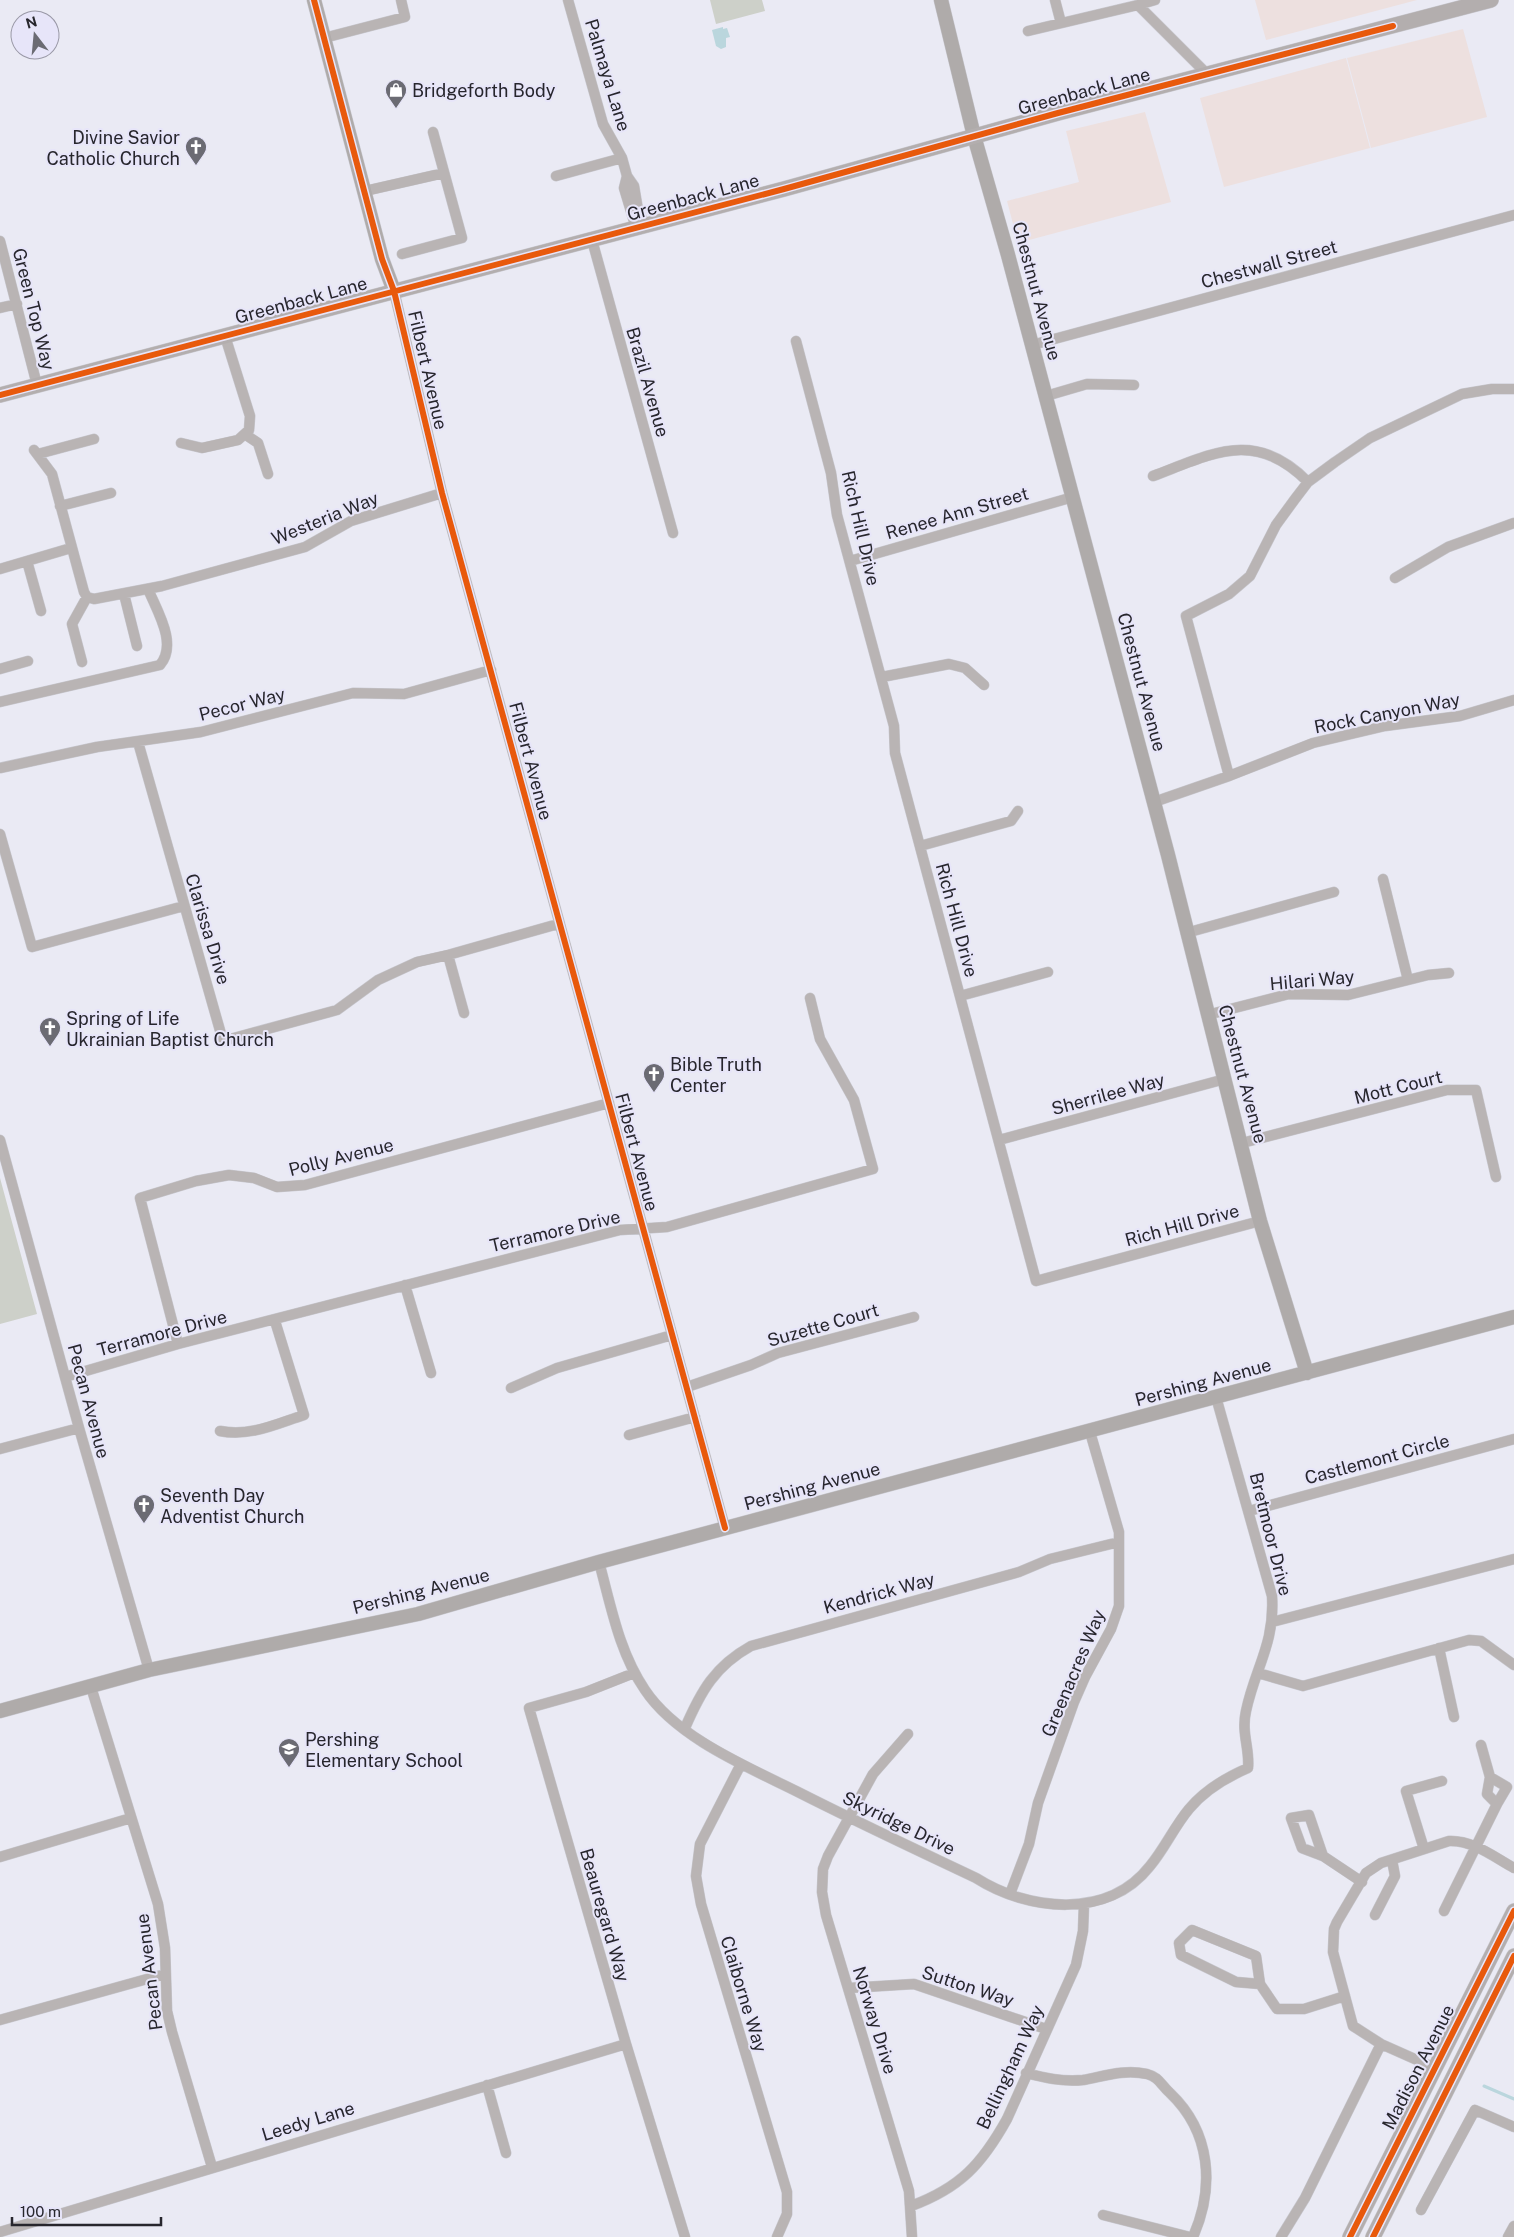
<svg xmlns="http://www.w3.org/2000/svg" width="1514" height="2237" font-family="'Public Sans',sans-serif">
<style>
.commercial{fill:#ede0df}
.green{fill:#cdd0c9}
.water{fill:#bad6dd}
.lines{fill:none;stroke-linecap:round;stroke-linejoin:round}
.stream{stroke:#bad6dd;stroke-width:3}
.street-casing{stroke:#c8c8cf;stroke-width:11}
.secondary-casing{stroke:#c8c8cf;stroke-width:15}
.primary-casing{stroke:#c8c8cf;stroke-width:16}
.street{stroke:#b9b4b4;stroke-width:10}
.secondary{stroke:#afabaa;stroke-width:14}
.primary{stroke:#b3aeae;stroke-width:15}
.cycleway-casing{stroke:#e7e5f9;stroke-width:9}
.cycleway{stroke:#e8590c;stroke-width:6}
.labels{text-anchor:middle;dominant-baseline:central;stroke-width:4;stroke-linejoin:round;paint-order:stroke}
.street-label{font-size:18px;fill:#27262d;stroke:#e7e5f9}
.poi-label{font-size:18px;fill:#27262d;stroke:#e7e5f9;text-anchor:start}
</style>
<rect width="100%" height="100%" fill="#eaeaf4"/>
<path class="commercial" d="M1255,0H1417L1266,40Z
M1463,29L1487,117L1371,148L1347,58Z
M1346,58L1370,148L1224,187L1200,98Z
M1145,112L1171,202L1018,243L1007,201L1079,182L1066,131Z"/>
<path class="green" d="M710,0H762L765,11L716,24Z
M0,1178L37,1314L0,1324Z"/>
<path class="water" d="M723,27V29L727,28L730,37L726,38V47L721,49L716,46L712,30Z"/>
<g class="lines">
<path class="stream" d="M1484,2086L1514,2099"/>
<g class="street-casing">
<path id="street" d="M568,0L603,124L622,158L627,176L634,186L638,210L645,225
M1055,0L1061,23
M1138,5L1155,0
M1028,31L1138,5L1208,75
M324,38L405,17L401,0
M556,176L622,158
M627,176L624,188L636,228
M365,191L444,173
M592,240L673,533
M0,241L37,385
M402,254L462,238L433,132
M394,291L442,493L725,1528
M0,308L17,304
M796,341L831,473L837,515L894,726L895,753L1036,1281L1260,1221
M1032,345L1514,215
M1046,396L1087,384L1134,385
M246,435L258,443L268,474
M181,443L202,448L238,440L249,430L250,416L225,336
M34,450L52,474L84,592L87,597L94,599L162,586L305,547L351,521L442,493
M38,454L94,439
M1153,476C1212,454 1255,428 1308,482
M60,506L111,493
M27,561L41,611
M850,561L1073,497
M0,569L71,548
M1395,578L1448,547L1514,523
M124,594L137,646
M82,662L72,624L87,597
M0,669L28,661
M882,677L949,664L965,668L984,685
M0,702L160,665C178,644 157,611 148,589
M138,742L223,1041L337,1010L378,980L417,962L448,955L558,924
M0,768L97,747L201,732L353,693L404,694L491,670
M1229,776L1186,616L1229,594L1250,576L1276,525L1295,499L1308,482L1335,462L1370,438L1462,394L1492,389H1514
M1154,802L1229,776L1313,743L1385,726L1460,716L1514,700
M0,834L32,947L184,906
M920,846L1011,821L1018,811
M1383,879L1408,980
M1186,933L1334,892
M448,955L464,1013
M960,996L1048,972
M1207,1015L1289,994L1348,995L1428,975L1449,973
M0,1140L79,1428L149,1670
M999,1140L1225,1079
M1242,1143L1447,1090H1476L1496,1177
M405,1285L431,1373
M178,1344L140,1198L196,1181L229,1175L254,1178L277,1187L305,1185L609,1103
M65,1377L178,1344L620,1230L667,1227L873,1169L854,1100L820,1039L810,998
M687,1387L751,1365L778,1353L914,1317
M511,1388L557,1368L672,1335
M220,1431C250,1437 276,1424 304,1415L275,1321
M629,1435L695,1417
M0,1449L79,1428
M1249,1511L1514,1439
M599,1562C611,1606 619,1652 645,1690C677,1738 748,1767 798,1792C857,1822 917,1850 976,1878C1028,1911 1108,1920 1150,1866C1165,1848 1174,1827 1189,1809C1204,1791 1227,1777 1248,1768C1250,1749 1241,1733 1246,1711C1255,1668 1275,1644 1272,1596L1216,1397
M1272,1622L1514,1559
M1439,1648L1454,1717
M634,1673L586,1692L529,1708L626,2044L685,2237
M1258,1673L1303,1686L1469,1640L1481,1641L1514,1665
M91,1687L158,1904L165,1948L167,2011L172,2032L212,2167
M685,1728C701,1691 715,1666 751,1646L1019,1572L1050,1559L1119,1542
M908,1734L873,1774L828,1856L823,1869L822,1892L826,1915L909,2191L912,2237
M1481,1745L1490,1777
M741,1764L700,1844L696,1876L701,1904L787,2192V2214L777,2237
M1424,1849L1406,1791L1442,1781
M1323,1856L1302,1848L1291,1818L1309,1815L1323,1856L1362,1882
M0,1857L131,1818
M1010,1894L1029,1844L1038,1803L1074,1702L1085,1677L1111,1629L1119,1606V1532L1090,1432
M1444,1911L1497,1804L1487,1794L1490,1777L1507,1787L1497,1804
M1375,1915L1395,1876L1392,1860
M1260,1984L1236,1982L1181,1955L1179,1943L1192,1930L1256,1956L1260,1984L1277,2009H1304L1345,1996
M849,1988L914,1984L1046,2029
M0,2020L165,1974
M1435,2068L1381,2044L1353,2026L1333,1952L1334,1929L1337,1922L1366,1873L1381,1863L1449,1841C1473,1840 1494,1857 1514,1868
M1026,2073C1045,2078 1063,2082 1083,2080C1105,2076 1124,2069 1147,2074C1159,2077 1161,2085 1170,2093C1211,2132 1215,2187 1193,2237
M487,2085L506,2153
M911,2206C960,2188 982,2164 1007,2119L1076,1965L1083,1931L1084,1904
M1421,2210L1475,2110L1514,2127
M1103,2215L1190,2237
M0,2232L626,2044
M1281,2237L1305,2198L1381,2044
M1508,2237L1514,2226"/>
</g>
<g class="secondary-casing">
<path id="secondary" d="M314,0L382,259L394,291
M941,0L974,136L1008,255L1168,855L1260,1221L1307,1373
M0,1711L149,1670L418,1614L599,1562L1514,1317"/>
</g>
<g class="primary-casing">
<path id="primary" d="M0,395L784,189L1058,113L1491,0
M1350,2237L1514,1911
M1373,2237L1514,1956"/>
</g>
<use href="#street" class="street"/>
<use href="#secondary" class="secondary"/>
<use href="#primary" class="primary"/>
<g class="cycleway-casing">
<path id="cycleway" d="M314,0L382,259L394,291L442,493L725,1528
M0,395L784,189L1058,113L1393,26
M1350,2237L1514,1911
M1373,2237L1514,1956"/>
</g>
<use href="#cycleway" class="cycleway"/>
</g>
<defs>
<g id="shop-pin" transform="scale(1.125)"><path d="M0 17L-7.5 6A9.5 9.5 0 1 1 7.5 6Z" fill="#6b6b73" stroke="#e7e5f9"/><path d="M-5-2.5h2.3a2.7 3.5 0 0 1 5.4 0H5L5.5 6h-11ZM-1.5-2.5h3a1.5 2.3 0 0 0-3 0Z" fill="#fff"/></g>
<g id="church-pin" transform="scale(1.125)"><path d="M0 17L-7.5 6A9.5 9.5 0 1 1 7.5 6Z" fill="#6b6b73" stroke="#e7e5f9"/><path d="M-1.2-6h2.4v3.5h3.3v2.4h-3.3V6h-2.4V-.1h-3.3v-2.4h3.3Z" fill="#fff"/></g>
<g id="school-pin" transform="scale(1.125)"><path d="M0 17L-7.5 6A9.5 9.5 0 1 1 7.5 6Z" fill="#6b6b73" stroke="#e7e5f9"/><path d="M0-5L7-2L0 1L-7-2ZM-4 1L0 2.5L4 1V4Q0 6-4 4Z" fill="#fff"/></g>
</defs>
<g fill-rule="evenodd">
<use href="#shop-pin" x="396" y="90"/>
<use href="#church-pin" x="196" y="147"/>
<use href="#church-pin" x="50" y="1028"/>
<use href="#church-pin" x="654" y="1074"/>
<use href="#church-pin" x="144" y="1505"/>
<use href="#school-pin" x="289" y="1749"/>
</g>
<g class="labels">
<g class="street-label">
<text transform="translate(608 75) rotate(73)">Palmaya Lane</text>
<text transform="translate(1084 91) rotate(-15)">Greenback Lane</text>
<text transform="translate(693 197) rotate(-15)">Greenback Lane</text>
<text transform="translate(1269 264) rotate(-15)">Chestwall Street</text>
<text transform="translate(1037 291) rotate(75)">Chestnut Avenue</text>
<text transform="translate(301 300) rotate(-15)">Greenback Lane</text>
<text transform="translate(34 309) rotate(76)">Green Top Way</text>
<text transform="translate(428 370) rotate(77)">Filbert Avenue</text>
<text transform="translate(648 382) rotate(74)">Brazil Avenue</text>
<text transform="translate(957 513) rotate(-16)">Renee Ann Street</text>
<text transform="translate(325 518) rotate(-22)">Westeria Way</text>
<text transform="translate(861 528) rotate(77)">Rich Hill Drive</text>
<text transform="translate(1142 682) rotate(75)">Chestnut Avenue</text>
<text transform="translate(242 704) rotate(-14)">Pecor Way</text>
<text transform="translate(1387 713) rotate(-11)">Rock Canyon Way</text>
<text transform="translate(531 761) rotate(75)">Filbert Avenue</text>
<text transform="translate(957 920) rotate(75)">Rich Hill Drive</text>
<text transform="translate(208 929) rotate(73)">Clarissa Drive</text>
<text transform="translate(1312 980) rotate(-5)">Hilari Way</text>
<text transform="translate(1243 1074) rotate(75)">Chestnut Avenue</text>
<text transform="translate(1398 1087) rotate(-14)">Mott Court</text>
<text transform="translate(1108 1094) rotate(-15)">Sherrilee Way</text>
<text transform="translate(637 1152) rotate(75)">Filbert Avenue</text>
<text transform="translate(341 1157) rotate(-14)">Polly Avenue</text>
<text transform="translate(1182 1225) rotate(-15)">Rich Hill Drive</text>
<text transform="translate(555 1231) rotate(-13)">Terramore Drive</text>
<text transform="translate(823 1325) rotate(-16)">Suzette Court</text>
<text transform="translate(162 1333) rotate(-15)">Terramore Drive</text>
<text transform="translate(1203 1382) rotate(-15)">Pershing Avenue</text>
<text transform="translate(89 1401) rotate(75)">Pecan Avenue</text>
<text transform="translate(1377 1459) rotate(-15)">Castlemont Circle</text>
<text transform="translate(812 1486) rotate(-15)">Pershing Avenue</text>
<text transform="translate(1271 1534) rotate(76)">Bretmoor Drive</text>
<text transform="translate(421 1591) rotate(-14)">Pershing Avenue</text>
<text transform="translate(879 1593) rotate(-15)">Kendrick Way</text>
<text transform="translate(1073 1673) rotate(-67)">Greenacres Way</text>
<text transform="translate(899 1823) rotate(26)">Skyridge Drive</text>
<text transform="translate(605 1915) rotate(74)">Beauregard Way</text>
<text transform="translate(149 1972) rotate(-97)">Pecan Avenue</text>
<text transform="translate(968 1986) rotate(18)">Sutton Way</text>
<text transform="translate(744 1994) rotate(73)">Claiborne Way</text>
<text transform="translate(875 2020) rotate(73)">Norway Drive</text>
<text transform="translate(1010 2067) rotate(-65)">Bellingham Way</text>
<text transform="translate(1418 2067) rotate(-63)">Madison Avenue</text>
<text transform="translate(308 2121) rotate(-17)">Leedy Lane</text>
</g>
<g class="poi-label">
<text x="412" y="90">Bridgeforth Body</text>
<text x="180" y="137" text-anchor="end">Divine Savior<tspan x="180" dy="21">Catholic Church</tspan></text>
<text x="66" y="1018">Spring of Life<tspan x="66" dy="21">Ukrainian Baptist Church</tspan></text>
<text x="670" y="1064">Bible Truth<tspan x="670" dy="21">Center</tspan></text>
<text x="160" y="1495">Seventh Day<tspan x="160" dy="21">Adventist Church</tspan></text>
<text x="305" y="1739">Pershing<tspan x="305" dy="21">Elementary School</tspan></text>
</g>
</g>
<g transform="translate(35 35) rotate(344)"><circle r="24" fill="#e7e5f9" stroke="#9a99a7"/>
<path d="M0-4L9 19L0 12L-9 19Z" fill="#6b6b73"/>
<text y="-8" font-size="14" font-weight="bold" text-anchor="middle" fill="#27262d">N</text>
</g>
<path d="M12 2217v8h149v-8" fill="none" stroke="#27262d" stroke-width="2.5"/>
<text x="20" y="2217" font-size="15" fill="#27262d" stroke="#e7e5f9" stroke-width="4" paint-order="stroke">100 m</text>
</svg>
